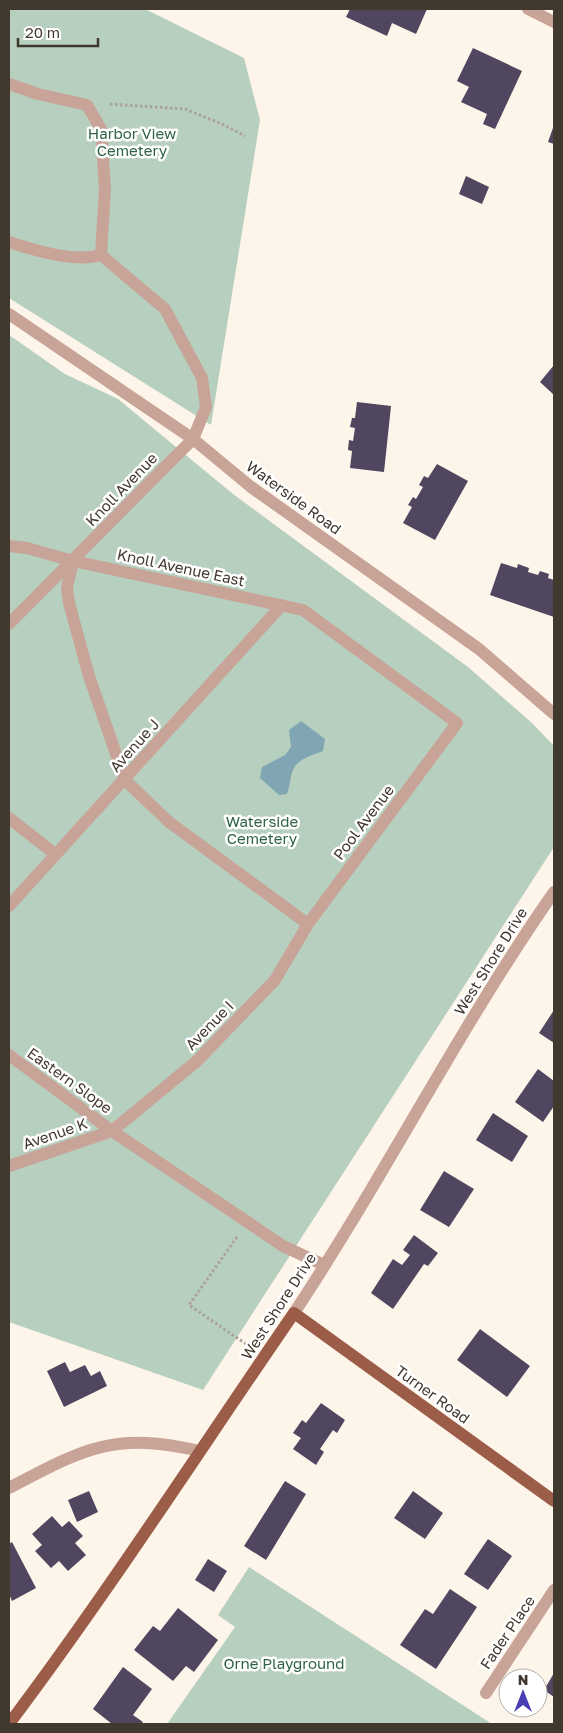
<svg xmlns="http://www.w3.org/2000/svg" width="563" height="1733" font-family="'Golos Text',sans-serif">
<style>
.green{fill:#b7cfbe}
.water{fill:#80a6b3}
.building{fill:#51465f}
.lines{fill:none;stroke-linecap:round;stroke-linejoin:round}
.path{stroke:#aca398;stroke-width:3;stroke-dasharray:2.5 2.5;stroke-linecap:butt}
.minor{stroke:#c8a397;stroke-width:12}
.major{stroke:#9b5c48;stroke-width:12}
.labels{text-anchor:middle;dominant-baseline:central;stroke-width:5;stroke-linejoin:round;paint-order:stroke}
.park-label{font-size:15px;fill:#2f6344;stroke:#fff}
.street-label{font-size:15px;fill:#42392e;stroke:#fff}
</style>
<rect width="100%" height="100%" fill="#fef5ea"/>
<path class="green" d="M9,9H145L244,58L260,120L211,425L9,298Z
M9,335L65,374L118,399L233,494L468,667L532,723L554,746V847L203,1390L9,1322Z
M249,1567L492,1724H167L235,1627L218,1615Z"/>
<path class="water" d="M301,721L325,739L323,751C313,755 297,759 293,770C290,777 290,786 287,794L279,795L260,778L262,767L285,755L291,747L289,730Z"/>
<path class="building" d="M350,9H427L416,34L392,23L387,36L346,17Z
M473,48L522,71L495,129L483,124L487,114L461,102L469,87L457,81Z
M554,125V144L548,142Z
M466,176L489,187L482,204L459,194Z
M554,365V395L540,382Z
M357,402L391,406L384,472L350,468L352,451L348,450L349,440L353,441L355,428L350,427L352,418H355Z
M437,464L468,481L435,540L403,523L412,507L408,505L413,497L416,499L423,487L419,485L424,476L428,478Z
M501,563L517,568L518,564L529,568L528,572L538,575L540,571L549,574L548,578L554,580V617L490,595Z
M554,1010V1043L539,1033Z
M538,1069L554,1081V1106L543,1122L515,1102Z
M493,1113L528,1136L512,1162L476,1140Z
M444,1171L474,1189L449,1227L420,1210Z
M414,1235L438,1253L428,1266L424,1264L393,1309L371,1293L393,1259L402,1265L410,1255L403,1250Z
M480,1329L530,1366L507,1397L457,1360Z
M65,1362L70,1372L85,1365L91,1376L100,1371L107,1386L64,1407L47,1371Z
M321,1403L345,1420L337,1433L333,1430L320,1449L324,1452L316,1465L293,1449L301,1438L293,1433L302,1420L306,1423Z
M285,1481L306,1494L266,1560L244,1546Z
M89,1491L98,1512L77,1522L68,1500Z
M413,1491L443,1513L425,1539L394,1518Z
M52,1516L62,1527L69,1521L83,1536L75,1543L86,1555L68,1571L59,1561L51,1568L35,1551L42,1545L32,1534Z
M488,1539L512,1556L488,1590L464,1574Z
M12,1542L36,1588L12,1601L9,1594V1544Z
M208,1559L227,1571L214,1592L195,1580Z
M450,1589L477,1607L436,1669L400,1645L425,1609L433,1614Z
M178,1608L218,1640L194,1672L186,1666L173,1681L134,1650L153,1626L160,1631Z
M123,1667L152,1689L133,1715L143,1722L141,1724H112L93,1709Z
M554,1673V1697L544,1690Z"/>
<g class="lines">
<path class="path" d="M110,104L185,109L222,124L245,136
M237,1237L189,1305L249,1346"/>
<path class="minor" d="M528,9L554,22
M9,84L38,94L87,105L101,129L105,188L101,255
M9,242C35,250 73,263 101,255
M9,314L193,439L251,487L479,649L554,714
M9,546L27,548L73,561L303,610L457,723L308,924L275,980L197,1061L112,1131L9,1166
M73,561L67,588L69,603L89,676L125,780L169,822L308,924
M9,624L193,439L206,407L202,378L165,309L101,255
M9,818L55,854
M9,906L282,605
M9,1055L112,1131L283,1246L324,1265
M294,1313C385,1176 459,1028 554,892
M9,1488C83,1449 114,1431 200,1451
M486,1693L554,1590"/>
<path class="major" d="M9,1724C109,1591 199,1451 294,1313L554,1501"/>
</g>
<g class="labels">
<g class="park-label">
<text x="132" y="133">Harbor View<tspan x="132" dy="17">Cemetery</tspan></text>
<text x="262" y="821">Waterside<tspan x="262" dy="17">Cemetery</tspan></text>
<text x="284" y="1663">Orne Playground</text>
</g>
<g class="street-label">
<text transform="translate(121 489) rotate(-46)">Knoll Avenue</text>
<text transform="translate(294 497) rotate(36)">Waterside Road</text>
<text transform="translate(181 567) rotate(12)">Knoll Avenue East</text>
<text transform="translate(134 745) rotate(-48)">Avenue J</text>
<text transform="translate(363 822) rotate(-53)">Pool Avenue</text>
<text transform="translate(490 961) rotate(-58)">West Shore Drive</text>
<text transform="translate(209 1025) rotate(-46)">Avenue I</text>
<text transform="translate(70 1080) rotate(36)">Eastern Slope</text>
<text transform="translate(55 1133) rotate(-19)">Avenue K</text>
<text transform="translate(278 1306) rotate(-57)">West Shore Drive</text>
<text transform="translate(433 1394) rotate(36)">Turner Road</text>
<text transform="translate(507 1632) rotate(-56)">Fader Place</text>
</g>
</g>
<rect width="563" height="1733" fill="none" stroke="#42392e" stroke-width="20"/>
<g transform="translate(523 1693)"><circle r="24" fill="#ffffff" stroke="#b3b0ab"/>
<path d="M0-4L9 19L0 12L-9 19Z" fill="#493fb5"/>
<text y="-8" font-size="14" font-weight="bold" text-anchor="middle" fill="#42392e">N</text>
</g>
<path d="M18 38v8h80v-8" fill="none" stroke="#42392e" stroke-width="2.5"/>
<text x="25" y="38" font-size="15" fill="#42392e" stroke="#ffffff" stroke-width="4" paint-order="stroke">20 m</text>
</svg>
